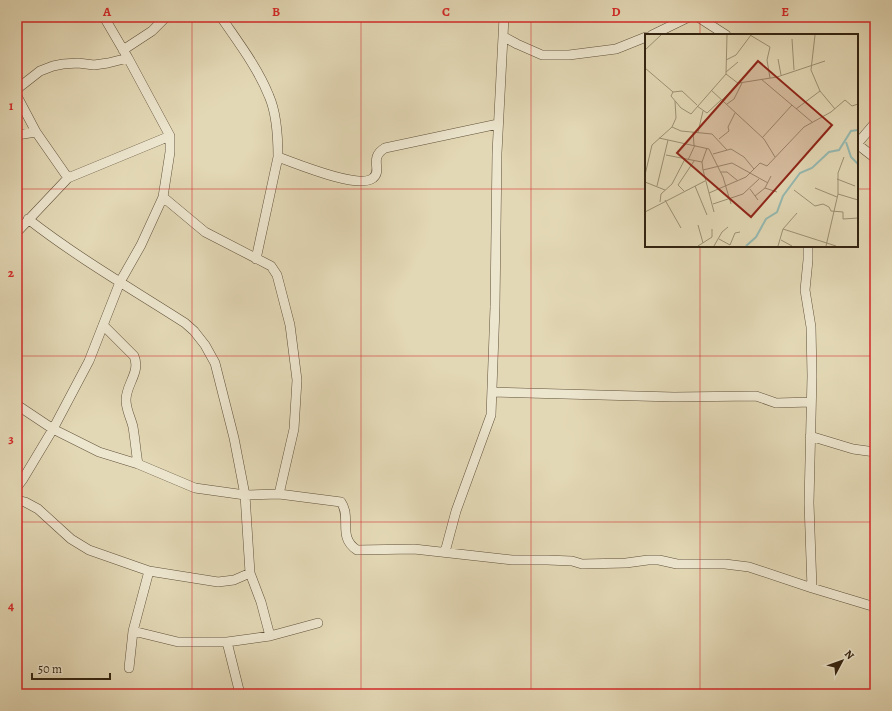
<svg xmlns="http://www.w3.org/2000/svg" width="892" height="711" font-family="Alegreya,serif">
<style>
.lines{fill:none;stroke-linecap:round;stroke-linejoin:round}
.minor-casing{stroke:#60513a;stroke-width:10}
.minor{stroke:#ede6cf;stroke-width:9}
.grid{fill:none;stroke:#d62828;stroke-width:1;stroke-opacity:0.55}
.inset-river{fill:none;stroke:#95b9b1;stroke-width:2}
.inset-road{fill:none;stroke:#9d9073;stroke-width:1}
.view{fill:#8f2418;fill-opacity:0.15;stroke:#8f2418;stroke-width:2}
.inset-edge{fill:none;stroke:#342411;stroke-width:2}
.neatline{fill:none;stroke:#d62828;stroke-width:1.5}
.grid-label{font-size:13px;text-anchor:middle;font-weight:bold;fill:#d62828}
</style>
<rect width="100%" height="100%" fill="#e3d8b5"/>
<filter id="stains"><feTurbulence type="fractalNoise" baseFrequency=".005" numOctaves="4"/><feColorMatrix values="0 0 0 0 .2 0 0 0 0 .09 0 0 0 0 .02 0 0 0 .5 -.17"/></filter>
<radialGradient id="worn" r=".72"><stop offset=".6" stop-color="#630" stop-opacity="0"/><stop offset="1" stop-color="#630" stop-opacity=".3"/></radialGradient>
<g class="lines">
<g class="minor-casing">
<path id="minor" d="M221,17C238,42 258,68 269,96C277,114 278,139 278,157L256,259
M698,17L726,35
M652,35L689,17
M504,37L517,44L542,55H569L616,49L646,37
M123,50L152,31L166,17
M17,89L40,71L53,66L63,64L78,63L94,65L108,63L128,58
M17,96L36,132L68,178
M17,135L36,132
M857,144L875,123
M857,144L875,158
M278,157C295,163 359,190 373,178C383,170 368,158 385,148L498,124
M163,197L205,232L271,266L277,275L290,325L297,380L294,429L279,494
M28,219C78,258 132,289 185,323L194,331L205,345L215,363L234,438L245,495L250,573L261,602L270,636
M17,232L68,178L170,136
M808,246V260L805,290L811,327L812,376L809,503L812,588
M103,325L134,356C141,372 126,384 126,400C126,410 131,418 133,427C135,439 136,452 138,464
M492,392L674,397L756,396L776,403L811,402
M17,405L53,429L99,452L138,464L195,488L245,495L279,494L341,502C352,518 337,537 357,550L414,549L512,560H547L572,561L582,564L626,563L648,560H659L677,564H725L749,567L812,588L875,607
M810,436L853,449L875,452
M17,487L23,479L53,429L89,361L120,282L141,245L163,197L170,152V136L128,58L104,17
M17,500L25,502L38,509L71,539L89,550L149,571L218,582L234,580L250,573
M445,552L456,511L491,415L495,307L497,153L504,17
M133,631L178,642H227L270,636L318,623
M227,642L240,694
M129,668L133,631L149,571"/>
</g>
<use href="#minor" class="minor"/>
</g>
<path class="grid" d="M192,17V694M361,17V694M531,17V694M700,17V35M17,189H646M857,189H875M700,246V694M17,356H875M17,522H875"/>
<g transform="translate(645 34)">
<rect width="213" height="213" fill="#e3d8b5"/>
<path class="inset-river" d="M201,108L206,123L213,130M101,212L111,203L121,185L132,178L138,162L155,139L167,134L184,118L194,116L206,97L213,96"/>
<path class="inset-road" d="M105,1L125,13L122,26L125,44M170,1L166,36L175,57L190,75M147,5L149,36M0,16L16,1M133,25L136,41M81,26L91,21L106,1M0,34L28,58L26,62L36,74L46,80L81,40L82,1M81,38L93,28M81,40L94,50M116,45L167,88M66,56L119,105L130,123M28,58L37,57L52,71M77,66L94,49L132,43L180,27M82,70L89,65L97,49M52,72L62,79L76,66M151,75L175,57M27,93L36,97L67,100L82,116M48,98L49,111M53,98L58,77M14,104L64,115L78,143L86,170M117,104L147,71M74,105L84,97L83,93L90,79M62,114L57,128L58,136L69,178M68,120L86,115L99,123L109,135M21,121L57,128M43,126L50,111M58,136L87,129L123,149M76,138H82L93,147M0,141L7,111L27,93L31,84L30,67M192,145L210,152M0,148L20,156M12,152L23,106M50,152L62,181M120,154L132,158M170,154L192,163M105,155L113,166M149,156L170,172L178,170L184,173L186,177L198,178V185L213,184M39,157L33,151L49,127M64,159L101,143L115,129L122,132L159,93L186,78L200,66L207,72L213,70M193,160L213,166M110,162L120,154L126,142M20,166L36,194M15,168L16,160L27,150L40,125M68,170L98,160L114,145M0,178L60,147M53,191L58,209M138,195L191,212M74,205L85,211L90,199L95,198M136,206L147,212M53,212L67,203V195M69,212L77,198L83,193M133,212L138,195L152,179M181,212L193,160V139L199,123"/>
<path class="view" d="M113,27L187,91L106,183L32,119Z"/>
<rect width="213" height="213" class="inset-edge"/>
</g>
<rect width="892" height="711" fill="none" stroke="#e3d8b5" stroke-width="44"/>
<g transform="translate(842 661) rotate(49)" stroke="#ede6cf" stroke-width="3" paint-order="stroke">
<path d="M0-3L7 15L0 10L-7 15Z" fill="#342411"/>
<text y="-6" font-size="11" font-weight="bold" text-anchor="middle" fill="#342411">N</text>
</g>
<path d="M32 673v6h78v-6" fill="none" stroke="#342411" stroke-width="2"/>
<text x="38" y="673" font-size="12" fill="#342411" stroke="#ede6cf" stroke-width="3" paint-order="stroke">50 m</text>
<rect x="22" y="22" width="848" height="667" class="neatline"/>
<g class="grid-label">
<text x="107" y="16">A</text>
<text x="276" y="16">B</text>
<text x="446" y="16">C</text>
<text x="616" y="16">D</text>
<text x="785" y="16">E</text>
<text x="11" y="110">1</text>
<text x="11" y="277">2</text>
<text x="11" y="443">3</text>
<text x="11" y="610">4</text>
</g>
<rect width="100%" height="100%" filter="url(#stains)"/>
<rect width="100%" height="100%" fill="url(#worn)"/>
</svg>
